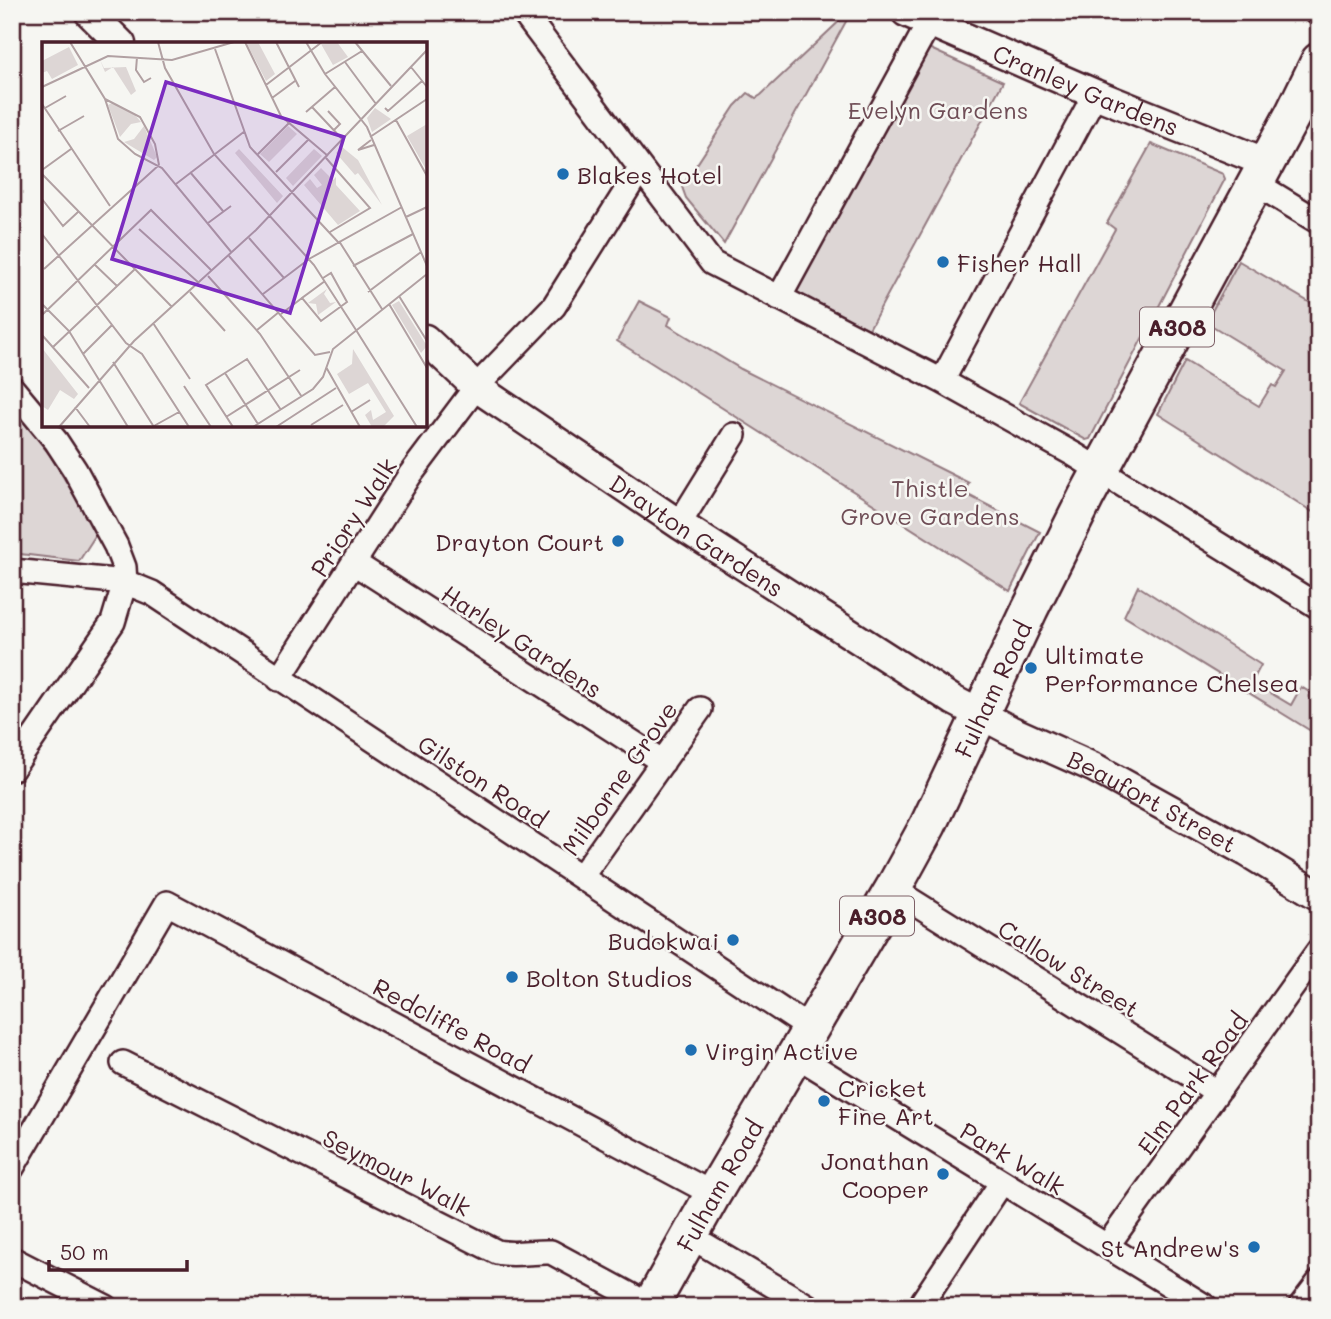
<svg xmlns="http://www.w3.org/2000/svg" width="1331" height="1319" font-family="Mali,sans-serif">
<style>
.green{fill:#ddd6d5;stroke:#947a80;stroke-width:2}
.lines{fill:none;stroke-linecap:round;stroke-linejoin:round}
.minor-casing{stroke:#4a1f2b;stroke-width:28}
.tertiary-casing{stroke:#4a1f2b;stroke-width:33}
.primary-casing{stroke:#4a1f2b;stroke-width:40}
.minor{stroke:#f6f6f2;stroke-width:23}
.tertiary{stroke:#f6f6f2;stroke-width:28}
.primary{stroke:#f6f6f2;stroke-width:35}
.poi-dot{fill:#1f6fb2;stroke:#f6f6f2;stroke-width:2.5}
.labels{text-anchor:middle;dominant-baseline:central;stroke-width:5;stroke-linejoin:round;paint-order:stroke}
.shield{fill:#f6f6f2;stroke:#7e6067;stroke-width:2}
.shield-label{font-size:23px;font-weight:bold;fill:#4a1f2b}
.street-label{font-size:24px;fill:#4a1f2b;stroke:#f6f6f2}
.park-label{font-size:24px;fill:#6f4d56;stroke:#f6f6f2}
.poi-label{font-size:24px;fill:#4a1f2b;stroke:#f6f6f2;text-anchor:start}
.inset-road{fill:none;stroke:#b1a0a2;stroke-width:2}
.view{fill:#7b2cbf;fill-opacity:0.15;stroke:#7b2cbf;stroke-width:3.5}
.inset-edge{fill:none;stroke:#4a1f2b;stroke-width:3.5}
</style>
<rect width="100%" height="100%" fill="#f6f6f2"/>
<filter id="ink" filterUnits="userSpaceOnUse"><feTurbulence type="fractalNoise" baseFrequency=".0143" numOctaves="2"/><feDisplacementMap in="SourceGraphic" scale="14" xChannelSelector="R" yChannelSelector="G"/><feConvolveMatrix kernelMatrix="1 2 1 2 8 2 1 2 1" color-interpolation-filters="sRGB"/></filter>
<g filter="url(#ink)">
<path class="green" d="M847,14L849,16L724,244L686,198L682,187L735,106L748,93L756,98L761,95Z
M924,46L1003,82L869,329L797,292L795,288Z
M1151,144L1223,174L1225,179L1090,439L1086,440L1019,403L1115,229L1107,223Z
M1239,261L1319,308V516L1158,414L1185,361L1259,406L1272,385L1276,387L1286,371L1206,322Z
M639,301L671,317L668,325L741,369L969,483L964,493L1040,532L1010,591L617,341Z
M12,407L50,455L97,533L79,561L12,553Z
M1138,586L1261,665L1252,682L1291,705L1301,687L1319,698V736L1124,616Z"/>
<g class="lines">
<g class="minor-casing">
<path id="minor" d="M523,12L712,263L942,381L1075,455L1319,607
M1316,12L1319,14
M1255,183L1319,222
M779,298L929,23
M942,381L1095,94
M12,388L56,441L75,470L116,546L124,567L125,582L113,622L12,769
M679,524L734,435
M354,563L663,762
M12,571L125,582L152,593L809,1028
M279,679L410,475L476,387L554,306L640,169
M581,877L700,709
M893,889L1217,1092
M794,1054L1206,1307
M123,1063L497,1252C515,1256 532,1251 551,1252L651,1306
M12,1168L167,903L713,1194
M690,1236L809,1307
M1107,1246L1319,950
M12,1259L106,1307
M923,1301L1002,1182
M1300,1307L1319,1282"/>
</g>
<g class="tertiary-casing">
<g id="tertiary">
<path d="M89,12L121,44"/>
<path id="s1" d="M906,12L1095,94L1267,163"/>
<path id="s2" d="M425,339L476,387L679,524L953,700L1010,730L1095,768L1247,852L1319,896"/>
</g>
</g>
<g class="primary-casing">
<g id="primary">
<path id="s3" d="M650,1307L713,1194L893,889L928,825L1030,609L1086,497L1293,114L1319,61"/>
</g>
</g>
<use href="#minor" class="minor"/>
<use href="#tertiary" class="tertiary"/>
<use href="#primary" class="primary"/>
</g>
</g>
<g class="poi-dot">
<circle cx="563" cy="174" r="7"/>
<circle cx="943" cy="262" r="7"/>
<circle cx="618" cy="541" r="7"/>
<circle cx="1031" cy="668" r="7"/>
<circle cx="733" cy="940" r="7"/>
<circle cx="512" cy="977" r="7"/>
<circle cx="691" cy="1050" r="7"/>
<circle cx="824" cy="1101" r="7"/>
<circle cx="943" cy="1174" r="7"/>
<circle cx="1254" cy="1247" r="7"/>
</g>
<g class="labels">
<g class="shield">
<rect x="1140" y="307.5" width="74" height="39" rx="5"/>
<rect x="840" y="896.5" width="74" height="39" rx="5"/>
</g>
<g class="shield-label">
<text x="1177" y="327">A308</text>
<text x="877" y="916">A308</text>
</g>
<g class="street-label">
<text stroke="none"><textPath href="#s1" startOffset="196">Cranley Gardens</textPath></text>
<text transform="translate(353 517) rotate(-57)">Priory Walk</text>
<text stroke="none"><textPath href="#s2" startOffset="336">Drayton Gardens</textPath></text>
<text transform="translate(522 641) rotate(33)">Harley Gardens</text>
<text stroke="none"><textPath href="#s3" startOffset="707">Fulham Road</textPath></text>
<text transform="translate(619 778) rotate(-55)">Milborne Grove</text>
<text transform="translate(483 781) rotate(33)">Gilston Road</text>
<text stroke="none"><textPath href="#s2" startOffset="864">Beaufort Street</textPath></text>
<text transform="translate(1069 968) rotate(32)">Callow Street</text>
<text transform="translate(452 1025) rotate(28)">Redcliffe Road</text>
<text transform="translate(1192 1083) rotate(-54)">Elm Park Road</text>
<text transform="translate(1013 1158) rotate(31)">Park Walk</text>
<text transform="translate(397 1172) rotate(27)">Seymour Walk</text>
<text stroke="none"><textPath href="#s3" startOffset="140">Fulham Road</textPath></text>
</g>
<g class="park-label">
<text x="938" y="109">Evelyn Gardens</text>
<text x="930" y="487">Thistle<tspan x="930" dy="28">Grove Gardens</tspan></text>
</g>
<g class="poi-label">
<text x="577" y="174">Blakes Hotel</text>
<text x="957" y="262">Fisher Hall</text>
<text x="604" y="541" text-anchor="end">Drayton Court</text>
<text x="1045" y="654">Ultimate<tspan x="1045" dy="28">Performance Chelsea</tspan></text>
<text x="719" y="940" text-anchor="end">Budokwai</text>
<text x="526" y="977">Bolton Studios</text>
<text x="705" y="1050">Virgin Active</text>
<text x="838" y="1087">Cricket<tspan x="838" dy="28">Fine Art</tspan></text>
<text x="929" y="1160" text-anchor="end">Jonathan<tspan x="929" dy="28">Cooper</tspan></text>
<text x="1240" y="1247" text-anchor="end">St Andrew's</text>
</g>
</g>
<g transform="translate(42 42)">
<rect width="385" height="385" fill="#f6f6f2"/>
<path d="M204,0H216L233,32L224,39ZM295,0L306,15L291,23L279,2ZM27,5L36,23L10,37L5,29L0,31V19ZM58,18L62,26L84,25L94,49L89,53L71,25L63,30ZM70,61L93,73L99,80L89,82L78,95L66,63ZM333,66L349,77L330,90L325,76ZM385,82V129L365,94ZM102,84L115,115L112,118L82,100L92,97ZM246,84L255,92L227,120L218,112ZM300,105L316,118L340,163L316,131L313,133L294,111ZM197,107L241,154L235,161L193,111ZM272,107L280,114L251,144L244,136ZM279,126L291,138L294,135V143L318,169L296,183L262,143L268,137L275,146L280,143L272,133ZM285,247L282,252L288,261L294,260L276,273L274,262L266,261ZM357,259L385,304L379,311L350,263ZM0,306L36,352L32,357L18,348L6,368L0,364ZM311,307L352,374L341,385H330L323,373L329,368L331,378L344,370L326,341L307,352L295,332L310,322Z" fill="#ddd6d5"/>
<path class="inset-road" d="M28,0L63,57L76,97L93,112L120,126L190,211M116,0L123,26L172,112L272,223L314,288M203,0L239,74L286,114M234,0L257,45M264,0L283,32L325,85L385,224M313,0L349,44M173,7L208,105L296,200M95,15L94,28L102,40L109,36M303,20L334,62M369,25L385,45M283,32L320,9M224,43L280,0M0,45L66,14L130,18L192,0M230,56L253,39M63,57L98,75L113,102L117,123M0,62L68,164M270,65L301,98M3,66L24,54M343,66L346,69L380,39M286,69L298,82L292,88M264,70L293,45M354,78L385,134M16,89L42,74M328,95L385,57M329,98L316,108L332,103M216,112L247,81M284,116L328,166L288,190M0,128L29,107M148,130L181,169M234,130L266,98M0,132L130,265M134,142L203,89M0,157L21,184L36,170M364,175L385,165M166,181L189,164M97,187L157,241M0,192L84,301L100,312L147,385M207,196L242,236M297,199L340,267M187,214L273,313L288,310M52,222L75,244M311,224L371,192M2,227L117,123M166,234L218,292L260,355M281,236L289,231L305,260L279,279L260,256L283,239M148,250L183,289M326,250L379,210M221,252L267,217L360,165M357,254L385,299M0,262L27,289L86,385M347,262L385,326M239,272L260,256M0,273L109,168L170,229M111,281L148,337M215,288L237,270M314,288L375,385M0,293L47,346M11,305L93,227M41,312L70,283M71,320L112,385M284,325L318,385M183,331L216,382M142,344L169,385M33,365L48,385M309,370L328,358M184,375L258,328M269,383L301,363M17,385L92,299L214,188L385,8M110,385L137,370M191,385L164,343L205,317L239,368M211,385L271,347L281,335L291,307L385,232M234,385L294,346"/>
<path class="view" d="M124,40L302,95L248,271L70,217Z"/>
<rect width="385" height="385" class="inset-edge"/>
</g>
<rect width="1331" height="1319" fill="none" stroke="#f6f6f2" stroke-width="42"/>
<rect x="21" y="21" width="1289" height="1277" fill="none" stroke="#4a1f2b" stroke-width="2.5" filter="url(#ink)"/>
<path d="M49 1260v10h138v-10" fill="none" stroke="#4a1f2b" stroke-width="3.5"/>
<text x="60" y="1260" font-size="21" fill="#4a1f2b" stroke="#f6f6f2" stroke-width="5" paint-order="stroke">50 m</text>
</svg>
